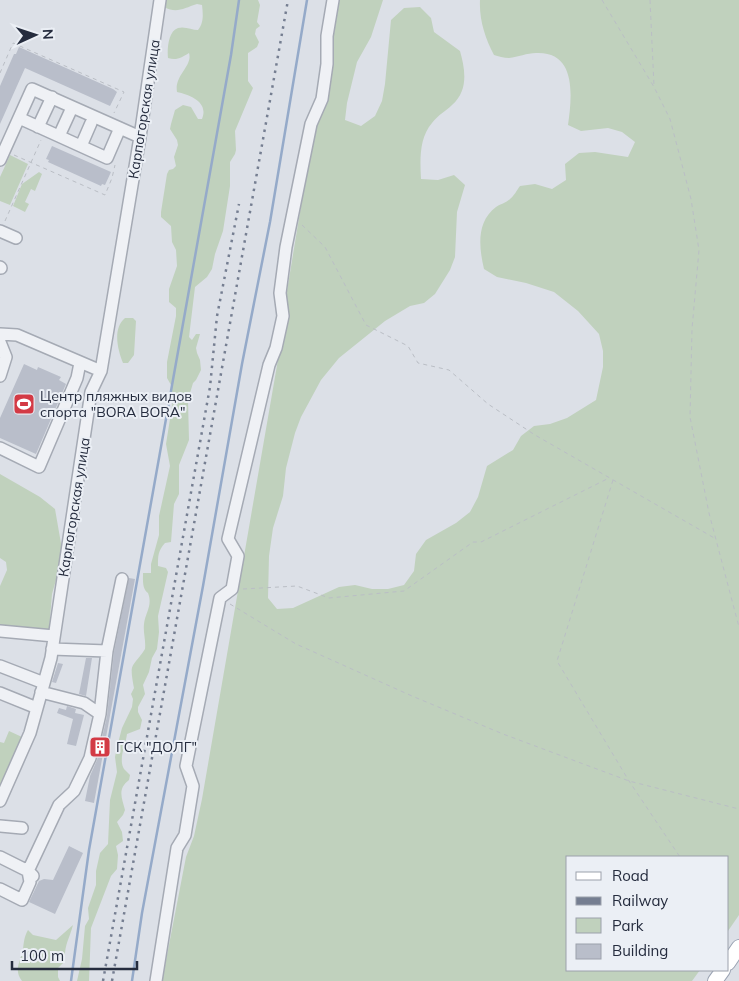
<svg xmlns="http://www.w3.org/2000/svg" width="739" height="981" font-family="Mulish,sans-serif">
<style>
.green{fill:#c0d1bd}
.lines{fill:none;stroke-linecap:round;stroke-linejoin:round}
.stream{stroke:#95aac9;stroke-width:2.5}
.building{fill:#b9beca}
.minor-casing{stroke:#a5aab4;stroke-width:14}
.major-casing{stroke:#9ba3b3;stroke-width:16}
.path{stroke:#babec5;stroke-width:1;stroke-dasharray:4 4;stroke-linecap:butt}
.minor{stroke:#eff1f5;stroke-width:11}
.major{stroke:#fff;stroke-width:14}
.rail{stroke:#757e91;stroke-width:2.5;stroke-dasharray:2.5 5;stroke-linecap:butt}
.labels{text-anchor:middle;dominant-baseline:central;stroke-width:4;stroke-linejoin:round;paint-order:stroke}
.street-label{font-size:14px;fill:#252c3e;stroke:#ebeff5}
.poi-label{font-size:14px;fill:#252c3e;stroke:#ebeff5;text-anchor:start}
</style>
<rect width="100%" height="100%" fill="#dce0e7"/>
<path class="green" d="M161,0H258L260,5L257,22L260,26L256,29L255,34L259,42L257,47L248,53V81L253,88L235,131L236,150L235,154L230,162V186L223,231L215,254L212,269L207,277L195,287L189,337L192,340L196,334H200L196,348L197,353L200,360L201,370L196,380L193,383L188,400L189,440L179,465V494L174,504L171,542L165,543C158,551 158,555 158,566L166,568L168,572L158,616L159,632L157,649L152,658L149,672L143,685L145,694L138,707V712L142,720L140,729L127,734C126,744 118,759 124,769C126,771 128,773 130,775L129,780C117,789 122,798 125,810L123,815L117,822L122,832L123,841L116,846L118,855L117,869L111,876L91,928L89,981H77L82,959L85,926L89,919L88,908L96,885V871L100,853L108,844L110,800L117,772L115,757L117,747L122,728L132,707L133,699L131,694L134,688C129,661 132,669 145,649C146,640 143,633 144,624C145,613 153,606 148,593C142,589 143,580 143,573H151V564L159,535V516L170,466L166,444L173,400L171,385L167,378V362L176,316V308L169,302V289L177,266L176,250L172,242L171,226L161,217V212L167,174L169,170L173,169L176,166L174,157L178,145L177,140L170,129L171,124L175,110L183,105L191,107L198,119H202C209,102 190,95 177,92C174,75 193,66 189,53C182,57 177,61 168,58C167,50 168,31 178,28C185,26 192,30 198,30C204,23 203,14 202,5L197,4C184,8 177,14 164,7Z
M335,0H383L371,37L357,62L347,103L345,120L361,126L375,116L382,101L385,84L391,20L404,8L420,7L431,18L434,32L460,51C465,69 469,90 452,105C446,111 438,115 432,123C419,138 420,160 421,179L438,180L454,175L465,185L457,212L455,257L450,270L435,294L424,303L410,306L385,321L339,358L321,380L301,417L295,433L286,468L283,496L273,528L269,556L268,598L277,609L293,608L339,587L355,585L372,589H388L404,585L414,571L416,554L426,540L456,523L470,512L478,497L487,466L513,450L521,436L534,426L550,424L567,418L596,400L603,367V351L599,334L578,311L554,292L526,283L497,277L484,269C479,248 476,222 496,207C500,204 506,203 510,199C514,196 517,190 520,186L535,184L552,189L566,180L565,164L579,153L595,152L628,157L635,142L622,132L608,128L581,131L568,125C572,97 577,51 536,53C527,53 518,57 509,58C504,58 498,56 494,55C485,38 479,19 480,0H739V915L728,931V857H568V970H700L692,981H162L186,857L194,836L202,799L280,348L286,297Z
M10,155L28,164L10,205L0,201V177Z
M39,172L42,174L35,191L31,189L25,202L29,204L25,212L13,206L22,184Z
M125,318H133L136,321L134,355L128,363H123C118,350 112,329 125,318Z
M0,474L40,497L55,509L63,555L52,594L49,631L0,628V586L7,570L6,562L0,558Z
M9,731L22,737L0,789V742L4,743Z
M73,925C69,940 64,945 65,961L58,968V977L60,981H22C13,969 21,961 23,949C24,942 24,937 28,930L33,935L56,940Z"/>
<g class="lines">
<path class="stream" d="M71,981L89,850L231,55L239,0
M132,981L142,913L203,586L242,364L270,222L307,0"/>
</g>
<path class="building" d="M19,47L113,89L117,92L110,106L25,68L0,124V86L14,54H16Z
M52,146L111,172L105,185L102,184L101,186L48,162L49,160L46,159Z
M24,364L37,370L38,367L61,377L59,380L66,384L36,454L0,438V418Z
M129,578L135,579L94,803L85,801L90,776L97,760L107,716L114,652Z
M86,658H92L86,696L79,694Z
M58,663L63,664L56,683L52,682Z
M67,706L76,709L75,713L84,715L76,746L67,744L73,719L57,713L59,708L66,710Z
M69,846L83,853L55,914L29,902L39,881L44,879L53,880Z"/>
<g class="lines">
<g class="minor-casing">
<path id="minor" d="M19,118L107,158L120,128
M38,127L52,97
M59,136L70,112
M81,146L91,123
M0,160L32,89L140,137
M0,231L16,238
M0,267L1,268
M0,334L17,335L101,371
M0,342L6,357L0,376
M0,448L39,467L77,378L80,363
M0,631L54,636
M52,649L107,651
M0,666L44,683
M41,692L84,703L100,714
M0,693L37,708
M0,801L30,733L51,658L91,392L101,371L140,137L160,0
M0,826L22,828
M0,857L28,871L33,876
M0,889L22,900L30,882L28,871L59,805L74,791L90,758L100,714L107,651L122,579
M156,981L177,848L185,835L193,786L186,766L220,598L232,589L238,556L228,539L269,365L276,348L283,316L280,293L286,247L311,124L322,99L327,64V36L333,0"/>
</g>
<g class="major-casing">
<path id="major" d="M728,963L739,947
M715,981L723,970"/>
</g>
<path class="path" d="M602,0L654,87L670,119L691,199L699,250L692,329L690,417L709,513L739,627
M650,0L654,86
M0,73L13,43L124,92L114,113
M14,155L105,195L112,178L115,165
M5,221L41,140
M302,225L325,247L366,325L408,346L418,363L449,370L488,404L535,435L716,539
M613,480L557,661L629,781L680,857
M243,589L297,586L329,598L404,591L473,542H481L609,478
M230,604L296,644L412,696L503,734L629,781L739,809"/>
<use href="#minor" class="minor"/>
<use href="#major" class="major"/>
<path class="rail" d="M103,981L210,387L217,316L239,204
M112,981L288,0"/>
</g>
<defs>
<g id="stadium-square" transform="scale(1.125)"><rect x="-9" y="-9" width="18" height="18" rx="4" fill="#d33a45" stroke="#ebeff5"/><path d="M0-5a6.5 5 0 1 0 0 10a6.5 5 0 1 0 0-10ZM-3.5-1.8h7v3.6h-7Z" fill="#fff"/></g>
<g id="building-square" transform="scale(1.125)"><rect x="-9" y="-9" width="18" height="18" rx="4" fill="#d33a45" stroke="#ebeff5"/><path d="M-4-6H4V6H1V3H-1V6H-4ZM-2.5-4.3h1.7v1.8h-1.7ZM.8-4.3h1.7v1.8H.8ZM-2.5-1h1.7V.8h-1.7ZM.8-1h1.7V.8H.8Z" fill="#fff"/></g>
</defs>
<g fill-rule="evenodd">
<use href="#stadium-square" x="24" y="404"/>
<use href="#building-square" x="100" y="747"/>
</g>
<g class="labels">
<g class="street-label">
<text transform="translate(144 109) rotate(-81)">Карпогорская улица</text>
<text transform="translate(74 507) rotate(-81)">Карпогорская улица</text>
</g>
<g class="poi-label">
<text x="40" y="396">Центр пляжных видов<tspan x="40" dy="16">спорта "BORA BORA"</tspan></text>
<text x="116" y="747">ГСК "ДОЛГ"</text>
</g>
</g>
<rect x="566" y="856" width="162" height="115" fill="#ebeff5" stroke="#9ca1ac"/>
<rect x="576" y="872" width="25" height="8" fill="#ffffff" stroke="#9ca1ac"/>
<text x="612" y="881" font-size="15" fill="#252c3e">Road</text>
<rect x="576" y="897" width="25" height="8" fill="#757e91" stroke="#9ca1ac"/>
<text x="612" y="906" font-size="15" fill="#252c3e">Railway</text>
<rect x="576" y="918" width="25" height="15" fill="#c0d1bd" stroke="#9ca1ac"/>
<text x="612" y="931" font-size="15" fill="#252c3e">Park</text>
<rect x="576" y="944" width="25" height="15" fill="#b9beca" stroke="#9ca1ac"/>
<text x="612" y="956" font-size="15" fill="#252c3e">Building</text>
<g transform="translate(35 35) rotate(87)" stroke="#ebeff5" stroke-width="4" paint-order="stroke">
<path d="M0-4L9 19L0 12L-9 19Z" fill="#252c3e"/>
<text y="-8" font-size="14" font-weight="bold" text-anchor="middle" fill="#252c3e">N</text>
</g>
<path d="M12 961v8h125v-8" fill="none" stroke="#252c3e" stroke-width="2.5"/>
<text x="20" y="961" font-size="15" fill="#252c3e" stroke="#ebeff5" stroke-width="4" paint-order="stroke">100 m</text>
</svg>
